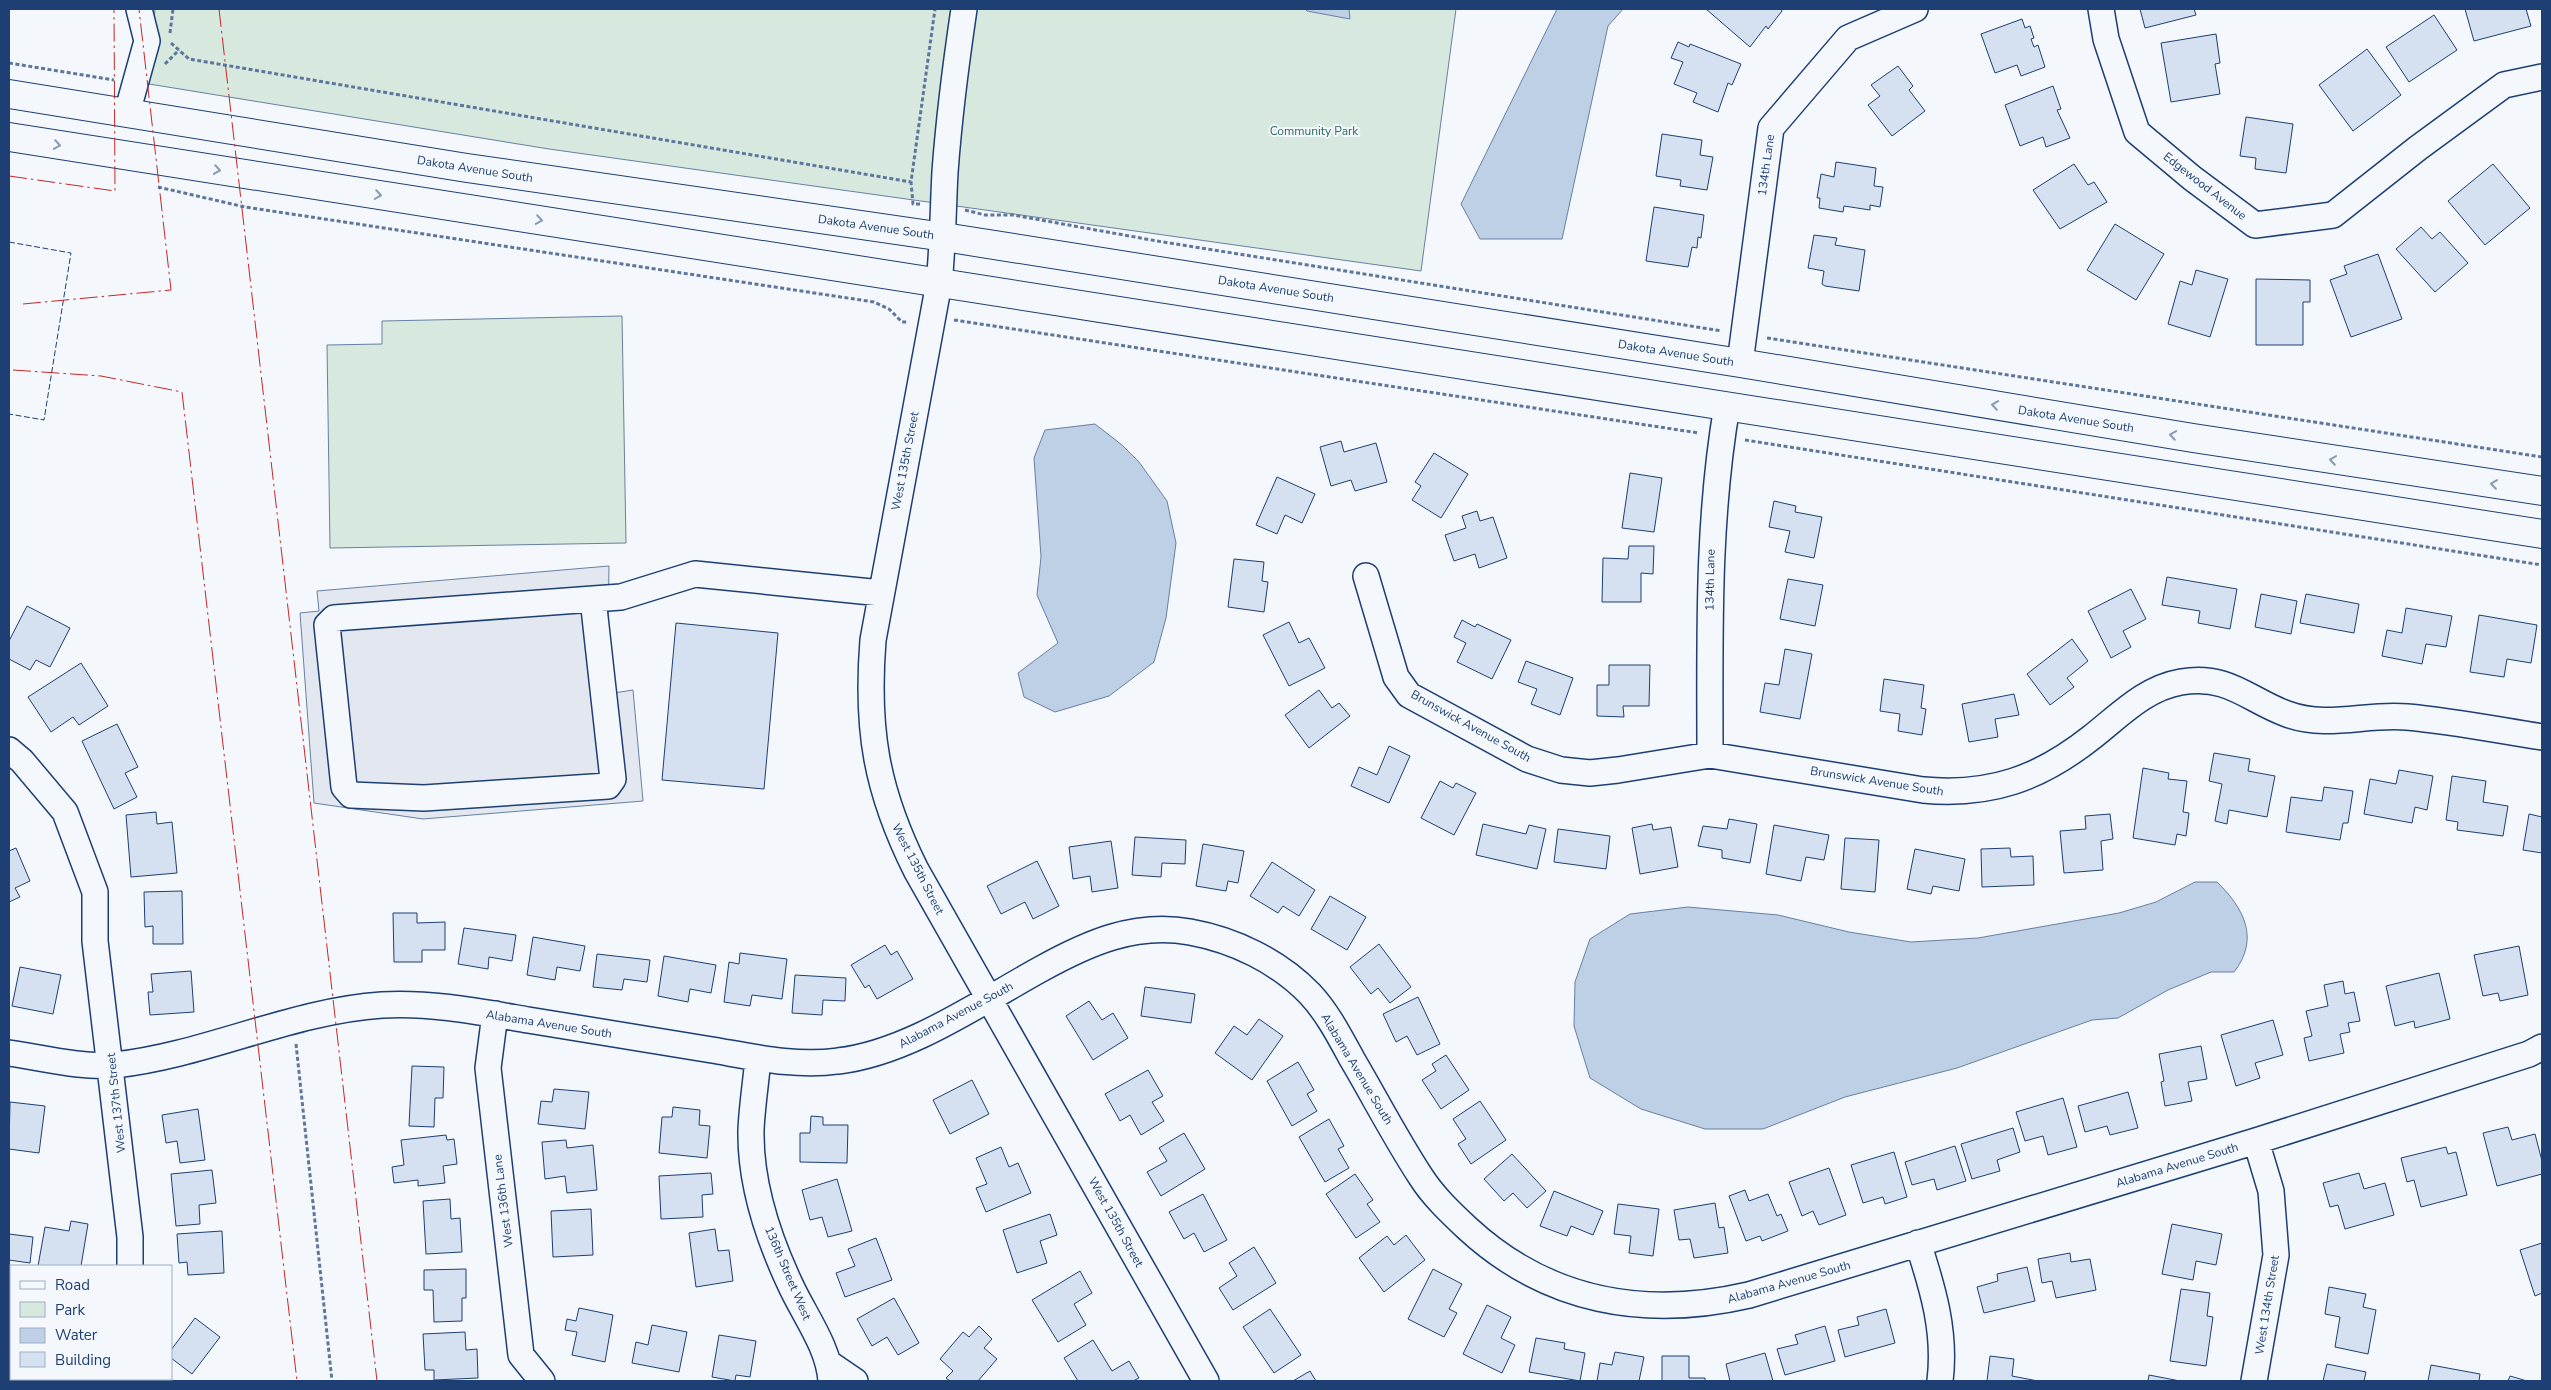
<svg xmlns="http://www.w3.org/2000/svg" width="2551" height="1390" font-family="'Nunito Sans',sans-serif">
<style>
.green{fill:#d7e8df;stroke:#687fa3}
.parking{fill:#e3e8f0;stroke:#687fa3}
.water{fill:#bed0e5;stroke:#687fa3}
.building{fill:#d5e0f0;stroke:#1d3f73}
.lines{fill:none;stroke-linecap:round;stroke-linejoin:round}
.minor-casing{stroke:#1d3f73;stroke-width:28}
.major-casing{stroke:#1d3f73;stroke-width:30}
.path{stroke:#5e769c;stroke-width:3;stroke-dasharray:4 2.5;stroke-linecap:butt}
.minor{stroke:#f4f7fb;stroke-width:25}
.major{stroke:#f4f7fb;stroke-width:28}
.fence{stroke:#1d3f73;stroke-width:1;stroke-dasharray:6 2.5;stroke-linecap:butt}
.power{stroke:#c62828;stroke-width:1;stroke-dasharray:18 4 2.5 4;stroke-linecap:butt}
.oneway{stroke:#889bb7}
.labels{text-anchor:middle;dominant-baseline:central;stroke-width:4;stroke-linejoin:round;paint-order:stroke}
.park-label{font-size:12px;fill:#2c6c60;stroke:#f4f7fb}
.street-label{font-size:12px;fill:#1d3f73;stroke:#f4f7fb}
</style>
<rect width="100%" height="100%" fill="#f4f7fb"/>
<path class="green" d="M155,9H1456L1421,271L549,149L149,84Z
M622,316L626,543L330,548L327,345L382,344V321Z"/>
<path class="parking" d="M609,566L608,625L614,693L633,690L643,801L423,819L314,803L300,613L319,611L317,591Z"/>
<path class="water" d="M1305,9H1349L1350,19L1307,11Z
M1557,9H1623L1608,26L1562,239H1480L1461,204Z
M1095,424L1122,445L1139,462L1167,501L1176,543L1166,618L1154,662L1109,696L1055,712L1024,697L1018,673L1058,643L1037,595L1041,557L1034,458L1045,430Z
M2195,882H2217C2244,908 2260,939 2234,972H2211L2168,990L2118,1018L2092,1020L1957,1068L1845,1097L1763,1129H1705L1641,1109L1590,1078L1574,1026L1575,982L1590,939L1630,914L1688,907L1778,915L1849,932L1911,942L1978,938L2119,913L2156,902Z"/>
<path class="building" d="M1706,9H1781L1782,11L1768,29L1766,26L1750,47Z
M2140,9H2194L2196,15L2145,28Z
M2465,9H2526L2531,26L2474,41Z
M2434,15L2457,50L2409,82L2386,47Z
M2022,19L2025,28L2030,26L2034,38L2031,39L2034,47L2038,45L2045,67L2021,76L2017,65L1995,73L1981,34Z
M2216,34L2220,63L2215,64L2220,94L2171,102L2161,43Z
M1678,42L1689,47L1690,44L1741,64L1732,85L1728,83L1718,112L1693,102L1697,93L1674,84L1683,62L1671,58Z
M2367,49L2401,95L2353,131L2319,85Z
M1898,66L1913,86L1909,90L1925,111L1892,136L1868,105L1880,96L1871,85Z
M2053,86L2061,109L2057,110L2070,138L2046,147L2043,137L2020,146L2005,105Z
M2246,117L2293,124L2286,173L2255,169L2256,158L2240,156Z
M1662,134L1702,140L1700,155L1713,157L1707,190L1680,186L1681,180L1656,176Z
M1836,162L1876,168L1874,186L1883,187L1880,207L1870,205V210L1844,206L1843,212L1819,208L1820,198H1817L1821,174L1834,177Z
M2074,164L2088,185L2094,182L2107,202L2060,229L2033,190Z
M2493,164L2530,208L2485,245L2448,201Z
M1654,207L1704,215L1701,238L1698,237L1697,248L1692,247L1688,267L1646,261Z
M2115,224L2164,254L2136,300L2087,270Z
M2421,227L2432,239L2440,232L2468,263L2435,292L2396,249Z
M1814,235L1837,238L1835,245L1865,250L1859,291L1825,286L1822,284L1824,271L1808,268Z
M2378,254L2402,319L2351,337L2330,280L2347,274L2344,266Z
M2196,270L2228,279L2210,337L2168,324L2180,281L2192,285Z
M2256,279L2310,280V302H2303V345H2256Z
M1341,441L1344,452L1376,443L1387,482L1355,491L1351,480L1331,486L1320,447Z
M1434,453L1468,474L1441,518L1412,500L1421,486L1415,482Z
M1630,473L1662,478L1654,532L1622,528Z
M1277,477L1315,494L1302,523L1285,515L1277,534L1256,525Z
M1774,501L1796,506L1795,512L1822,517L1814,558L1785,552L1790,531L1769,527Z
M1477,511L1480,521L1493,517L1507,558L1479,568L1475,554L1454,561L1445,535L1466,528L1462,516Z
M1629,546H1654L1653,574L1641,573V602H1602L1603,558L1628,559Z
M1234,559L1264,562L1262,581L1268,582L1264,612L1228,607Z
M2167,577L2237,589L2230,629L2198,623L2200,611L2162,605Z
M1788,579L1823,585L1815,626L1780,619Z
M2131,589L2146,619L2123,631L2131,647L2111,658L2088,611Z
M2261,594L2297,601L2291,634L2255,627Z
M2306,594L2359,604L2354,633L2300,623Z
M27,606L70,628L50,667L36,660L30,670L9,659V641Z
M2406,608L2452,616L2446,647L2426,644L2422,664L2382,656L2387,630L2402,633Z
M2479,615L2537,625L2531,663L2507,659L2504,677L2470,672Z
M1462,620L1475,627L1477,624L1511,640L1492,679L1457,662L1466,643L1454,637Z
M1289,622L1299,643L1309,638L1325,668L1289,686L1263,635Z
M676,623L778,633L764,789L662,780Z
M2072,639L2088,661L2067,678L2074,687L2050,705L2027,674Z
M1785,649L1812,654L1800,719L1760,712L1765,683L1779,685Z
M1526,661L1573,678L1560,715L1531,704L1537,689L1518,682Z
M81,663L108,706L79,725L73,717L51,732L28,697Z
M1609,665H1650L1649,706H1623L1624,717L1597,716V685H1609Z
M1884,679L1924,685L1921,708L1926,709L1922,735L1898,731L1900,714L1880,711Z
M1319,690L1332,708L1339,703L1350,716L1309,748L1285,715Z
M2014,694L2019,715L1995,719L1998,737L1969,742L1962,704Z
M117,724L138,767L125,773L137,797L114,809L82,741Z
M1389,746L1410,756L1389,803L1351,786L1359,767L1377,775Z
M2214,753L2250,759L2248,771L2275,776L2267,817L2229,810L2227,824L2215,821L2222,784L2209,781Z
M2143,768L2169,773L2168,779L2187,781L2183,812L2189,813L2186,836L2177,834L2175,845L2133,838Z
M2399,770L2433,776L2427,810L2415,807L2412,823L2364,814L2370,779L2396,784Z
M2452,776L2486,781L2483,802L2508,806L2503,836L2457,830L2458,822L2446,820Z
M1440,781L1453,788L1456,783L1476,793L1454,835L1421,818Z
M2324,787L2353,791L2348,823H2343L2340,840L2286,832L2291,797L2322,801Z
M156,812L157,824L172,822L177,873L131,877L126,815Z
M2110,814L2113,839L2101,841L2103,870L2064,873L2060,831L2086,829L2085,816Z
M2529,814L2542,817V853L2523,850Z
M1729,819L1757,824L1750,863L1722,858V850L1698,846L1703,826L1727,829Z
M1483,824L1526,834L1529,825L1546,829L1537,869L1476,855Z
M1652,824L1653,830L1671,827L1678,867L1640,874L1632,828Z
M1774,825L1829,835L1824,860L1806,857L1801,881L1766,874Z
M1558,829L1610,836L1606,869L1554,862Z
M1135,837L1186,840L1185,864L1162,863L1161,877L1132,875Z
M1845,838L1879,840L1875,892L1841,889Z
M1111,841L1118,888L1092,892L1090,876L1073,879L1069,847Z
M1203,844L1244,851L1238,883L1228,881L1226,891L1196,886Z
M16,848L30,881L15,888L20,897L9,902V851Z
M2010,848L2011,857L2033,856L2034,885L1982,887L1981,849Z
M1915,849L1965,859L1959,891L1933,886L1931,894L1907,889Z
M1037,861L1059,906L1033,919L1025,902L1001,914L987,886Z
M1272,862L1315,890L1299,916L1283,906L1278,913L1250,896Z
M182,891L183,944H153V926L145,927L144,892Z
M1330,896L1366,917L1347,950L1311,929Z
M393,913H417V923L445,922V950H422V962H394Z
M464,928L516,935L512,961L489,957L488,969L458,964Z
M533,937L585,946L580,971L557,967L555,980L527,975Z
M1379,944L1411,987L1390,1003L1378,988L1371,994L1350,967Z
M885,945L891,955L897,951L913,979L877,999L869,985L865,988L851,965Z
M2519,946L2528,995L2500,1001L2498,993L2483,996L2474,955Z
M740,953L787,959L782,999L752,995L750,1006L724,1002L729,962L739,964Z
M597,954L650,960L647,982L624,979L622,990L593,987Z
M664,956L716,965L711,993L690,989L688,1002L658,996Z
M20,967L61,975L53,1014L12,1006Z
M191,971L194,1012L150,1015L148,992H153L151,974Z
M2439,973L2450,1019L2415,1028L2414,1021L2395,1026L2386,986Z
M795,975L846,978L845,1001L823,1000L822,1015L792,1013Z
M2343,981L2345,994L2354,992L2360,1021L2348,1023L2350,1032L2340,1034L2344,1053L2309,1061L2304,1038L2312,1036L2306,1011L2328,1006L2324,985Z
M1145,987L1195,994L1191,1023L1141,1016Z
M1418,997L1440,1044L1417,1055L1407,1036L1396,1042L1383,1014Z
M1089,1001L1102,1020L1113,1013L1128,1038L1093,1060L1066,1016Z
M1259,1019L1283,1036L1252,1080L1215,1053L1234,1026L1247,1035Z
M2273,1020L2283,1055L2255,1063L2260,1078L2236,1086L2221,1035Z
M2201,1046L2207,1079L2188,1082L2192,1101L2165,1106L2161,1082L2164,1081L2159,1054Z
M1446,1055L1469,1090L1441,1109L1422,1080L1436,1071L1432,1064Z
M1298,1062L1314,1090L1307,1094L1317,1111L1292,1126L1267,1081Z
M412,1066L444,1067L443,1098H435L434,1127L409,1126Z
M1148,1070L1163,1096L1152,1102L1164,1121L1141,1135L1130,1115L1120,1121L1105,1094Z
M972,1080L989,1114L950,1134L933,1100Z
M554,1089L589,1092L585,1129L538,1124L541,1101L552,1102Z
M2128,1092L2138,1128L2110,1135L2107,1126L2085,1132L2078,1106Z
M2063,1098L2077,1147L2048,1155L2043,1136L2025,1141L2016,1112Z
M1480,1101L1506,1140L1471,1164L1458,1144L1466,1139L1453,1119Z
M10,1102L45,1106L39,1153L9,1149Z
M673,1107L700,1110L699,1125L710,1126L707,1158L659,1153L662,1117H672Z
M198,1109L205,1160L180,1163L177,1141L166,1143L162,1115Z
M811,1116L823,1117V1125H848L847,1163L800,1162V1133H810Z
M1329,1119L1344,1146L1338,1149L1349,1168L1325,1182L1299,1137Z
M2508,1127L2512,1140L2535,1134L2542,1161V1174L2497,1186L2483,1133Z
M2013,1128L2020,1152L1997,1160L2000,1171L1972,1179L1961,1144Z
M1184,1133L1205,1169L1161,1196L1147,1172L1167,1161L1159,1148Z
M446,1135L447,1140L454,1139L457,1164L443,1166L445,1183L418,1186V1180L394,1183L392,1167L404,1165L401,1140Z
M566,1140L567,1148L593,1145L597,1190L567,1193L565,1176L545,1179L542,1142Z
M1955,1146L1966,1181L1937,1190L1934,1179L1912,1185L1905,1162Z
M1001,1147L1009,1167L1018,1163L1031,1193L986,1212L976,1188L987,1184L976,1158Z
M2446,1147L2448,1154L2456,1152L2467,1195L2421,1207L2414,1180L2407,1182L2401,1158Z
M1894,1152L1907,1197L1885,1204L1883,1197L1863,1203L1851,1165Z
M1512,1154L1546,1191L1527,1208L1513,1193L1504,1201L1484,1179Z
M1829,1168L1846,1215L1819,1225L1813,1211L1802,1216L1789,1182Z
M212,1170L216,1203L199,1205L200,1224L176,1226L171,1174Z
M711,1173L713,1194L702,1195L703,1217L661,1219L659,1176Z
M2359,1173L2364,1189L2385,1183L2394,1215L2345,1229L2338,1205L2330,1207L2323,1183Z
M1355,1174L1373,1200L1367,1204L1380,1222L1356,1238L1326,1194Z
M837,1179L852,1231L828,1237L822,1217L810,1220L802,1190Z
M1745,1190L1749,1201L1768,1194L1777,1216L1781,1214L1788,1231L1762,1241L1760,1236L1746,1241L1729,1196Z
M1554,1191L1603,1211L1593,1235L1571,1226L1567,1236L1540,1226Z
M1203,1194L1227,1240L1204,1252L1194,1233L1184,1239L1169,1212Z
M450,1199L451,1219L460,1218L462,1252L426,1254L423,1201Z
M1715,1203L1719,1228L1724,1227L1728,1253L1694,1258L1690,1239L1679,1240L1674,1210Z
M1618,1204L1659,1209L1653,1256L1629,1253L1631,1236L1614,1234Z
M591,1209L593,1255L553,1257L551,1211Z
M1050,1214L1057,1235L1040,1241L1047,1263L1017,1273L1003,1230Z
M71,1221L88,1224L81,1266H38L45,1227L69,1231Z
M2172,1224L2222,1234L2216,1265L2196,1261L2193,1280L2162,1274Z
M715,1229L718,1251L729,1250L733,1281L696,1287L689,1233Z
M222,1231L224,1273L188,1275L187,1262L179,1263L177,1234Z
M9,1234L33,1237L30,1263L9,1260Z
M1406,1235L1425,1260L1384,1292L1359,1258L1387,1236L1394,1245Z
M876,1238L892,1280L845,1297L836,1273L855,1266L848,1249Z
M2542,1243V1293L2535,1296L2520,1250Z
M1254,1247L1276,1283L1233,1310L1219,1288L1237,1276L1229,1263Z
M2070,1253L2071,1262L2090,1259L2096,1290L2056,1298L2052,1281L2042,1283L2038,1259Z
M2027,1267L2035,1301L1984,1313L1977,1287L1998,1281L1997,1274Z
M466,1269V1298H462V1321L434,1322L433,1290H424V1270Z
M1433,1269L1462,1284L1449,1309L1457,1313L1444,1337L1408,1319Z
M1080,1271L1092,1293L1074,1304L1086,1325L1058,1342L1032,1300Z
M2329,1287L2366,1294L2363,1307L2376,1310L2368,1354L2335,1347L2340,1317L2325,1314Z
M2181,1289L2210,1293L2207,1316L2213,1317L2206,1366L2170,1361Z
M894,1298L919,1343L898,1355L887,1337L872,1346L857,1319Z
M1487,1305L1511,1317L1501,1338L1515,1345L1502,1373L1463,1354Z
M579,1308L613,1315L605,1362L572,1355L577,1332L565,1330L567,1319L576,1321Z
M1270,1309L1301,1355L1274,1373L1243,1327Z
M1886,1309L1895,1343L1845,1357L1838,1330L1859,1325L1857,1317Z
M195,1318L220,1337L192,1374L171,1358V1350Z
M652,1325L687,1332L679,1372L632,1363L636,1342L648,1345Z
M979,1326L992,1339L984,1348L997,1359L978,1381H950L946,1378L953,1371L940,1359L963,1332L969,1337Z
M1825,1326L1835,1361L1785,1375L1777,1349L1798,1344L1795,1335Z
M465,1332L466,1350L477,1349L478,1378L434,1380V1370H425L423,1334Z
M719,1335L756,1341L750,1377L736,1375L735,1381L712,1377Z
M1536,1338L1565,1343L1564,1349L1585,1353L1580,1381L1529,1372Z
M1093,1340L1112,1371L1129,1361L1139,1378L1133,1381H1078L1064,1358Z
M1615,1352L1644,1357L1639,1381H1597L1600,1363L1612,1365Z
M1765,1353L1773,1381H1730L1726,1364Z
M1662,1356H1689V1378H1705V1381H1662Z
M1990,1356L2014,1359L2012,1376L2038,1381H1987Z
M2327,1364L2366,1372L2364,1381H2323Z
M2431,1365L2480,1374L2479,1381H2428Z
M1310,1371L1316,1381H1293Z
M2149,1375L2180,1381H2148Z
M2510,1376L2527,1381H2508Z
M37,1379H72V1381H36Z
M95,1379H137L138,1381H95Z"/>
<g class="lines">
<g class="minor-casing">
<path id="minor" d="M964,9C956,63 949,117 945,172C943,209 943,246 939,283L873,640C866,729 876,790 916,870L1206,1381
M2101,9L2106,39L2137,132L2192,178L2255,225L2333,215L2418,148L2504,85L2542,77
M127,113L147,41L139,9
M1740,363L1771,128L1848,38L1915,9
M1366,576L1396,677L1409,695L1527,759L1561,770L1590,773L1618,770L1710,755L1923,790C1990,796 2039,779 2092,737C2119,716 2145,688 2181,682C2229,674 2248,700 2287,714C2328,729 2366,713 2407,717C2452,721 2497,730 2542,737
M593,599L613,779L608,786L424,798L351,795L344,787L327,625L334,618L593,599L621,597L695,574L881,593
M9,750L22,761L65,812L95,892V941L130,1237V1266
M1710,755C1710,638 1707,522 1727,406
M495,1014L488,1068L521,1355L542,1381
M9,1053C43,1058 81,1068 115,1065C206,1055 291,1011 382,1005C430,1002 481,1012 528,1020C589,1030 650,1040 712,1050C753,1057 796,1067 838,1061C908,1053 979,1003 1041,969C1088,943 1135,922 1190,932C1234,940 1278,961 1310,994C1327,1012 1340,1037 1352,1059C1375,1098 1396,1139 1421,1177C1433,1196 1451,1213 1467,1228C1547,1302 1645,1319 1749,1295L2256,1141L2529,1054L2542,1047
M758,1058C756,1082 752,1106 751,1130C750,1183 768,1237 790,1284C804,1315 829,1347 831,1381
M1918,1243C1933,1289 1946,1332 1940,1381
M9,1308L11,1309
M830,1364L855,1381
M2254,1381L2276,1255L2271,1191L2256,1141"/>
</g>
<g class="major-casing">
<path id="major" d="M9,94L467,168L944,237L1740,363L2193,438L2542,491
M9,137L2542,534"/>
</g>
<path class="path" d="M170,33L173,9
M171,43L189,59L911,182
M9,63L114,80
M165,64L179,50
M158,187L245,207L874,302L889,309L902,322H908
M920,204H913L911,182L935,9
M965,210L985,215H1013L1157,241L1722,331
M954,320L1699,433
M1767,338L2542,457
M1745,440L2542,565
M296,1044L332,1381"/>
<use href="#minor" class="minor"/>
<use href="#major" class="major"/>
<path class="fence" d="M9,242L71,253L44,420L9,414"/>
<path class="power" d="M219,9L377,1381
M9,176L115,191L114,9
M23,304L171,290L139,9
M13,370L101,376L182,392L297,1381"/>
</g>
<defs><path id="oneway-chevron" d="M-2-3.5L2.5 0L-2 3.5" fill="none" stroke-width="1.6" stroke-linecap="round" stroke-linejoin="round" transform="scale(1.25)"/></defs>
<g class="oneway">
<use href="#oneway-chevron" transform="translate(57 145) rotate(9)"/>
<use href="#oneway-chevron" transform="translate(217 170) rotate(9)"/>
<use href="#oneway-chevron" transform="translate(378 195) rotate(9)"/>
<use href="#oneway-chevron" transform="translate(539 220) rotate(9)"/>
<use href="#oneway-chevron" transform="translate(1995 405) rotate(-171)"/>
<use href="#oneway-chevron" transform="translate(2173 435) rotate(-171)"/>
<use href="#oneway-chevron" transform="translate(2333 460) rotate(-172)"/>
<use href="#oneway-chevron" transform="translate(2494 484) rotate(-172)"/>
</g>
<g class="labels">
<g class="park-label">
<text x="1314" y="131">Community Park</text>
</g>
<g class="street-label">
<text transform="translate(1766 165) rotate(-82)">134th Lane</text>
<text transform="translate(475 169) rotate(9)">Dakota Avenue South</text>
<text transform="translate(2205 186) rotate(38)">Edgewood Avenue</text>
<text transform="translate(876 227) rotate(8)">Dakota Avenue South</text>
<text transform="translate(1276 289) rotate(9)">Dakota Avenue South</text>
<text transform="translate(1676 353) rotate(9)">Dakota Avenue South</text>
<text transform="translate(2076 419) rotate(9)">Dakota Avenue South</text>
<text transform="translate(905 461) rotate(-79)">West 135th Street</text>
<text transform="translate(1710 580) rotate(-89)">134th Lane</text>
<text transform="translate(1471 726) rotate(29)">Brunswick Avenue South</text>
<text transform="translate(1877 781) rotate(9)">Brunswick Avenue South</text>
<text transform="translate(918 869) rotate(63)">West 135th Street</text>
<text transform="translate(956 1015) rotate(-28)">Alabama Avenue South</text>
<text transform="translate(549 1024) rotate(9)">Alabama Avenue South</text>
<text transform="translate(1357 1069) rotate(59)">Alabama Avenue South</text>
<text transform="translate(116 1103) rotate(-96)">West 137th Street</text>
<text transform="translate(2177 1165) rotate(-17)">Alabama Avenue South</text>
<text transform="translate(503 1201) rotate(-97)">West 136th Lane</text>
<text transform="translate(1116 1222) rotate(61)">West 135th Street</text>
<text transform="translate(788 1273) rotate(67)">136th Street West</text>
<text transform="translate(1789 1282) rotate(-16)">Alabama Avenue South</text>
<text transform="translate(2267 1305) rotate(-81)">West 134th Street</text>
</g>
</g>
<rect width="2551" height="1390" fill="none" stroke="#1d3f73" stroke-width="20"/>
<rect x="10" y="1265" width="162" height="115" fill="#f4f7fb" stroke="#9eadc5"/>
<rect x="20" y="1281" width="25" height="8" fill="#f4f7fb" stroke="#9eadc5"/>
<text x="55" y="1290" font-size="15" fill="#1d3f73">Road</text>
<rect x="20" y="1302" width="25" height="15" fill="#d7e8df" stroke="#9eadc5"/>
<text x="55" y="1315" font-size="15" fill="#1d3f73">Park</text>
<rect x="20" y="1328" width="25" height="15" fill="#bed0e5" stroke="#9eadc5"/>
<text x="55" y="1340" font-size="15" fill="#1d3f73">Water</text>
<rect x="20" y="1352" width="25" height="15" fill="#d5e0f0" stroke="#9eadc5"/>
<text x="55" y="1365" font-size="15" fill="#1d3f73">Building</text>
</svg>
